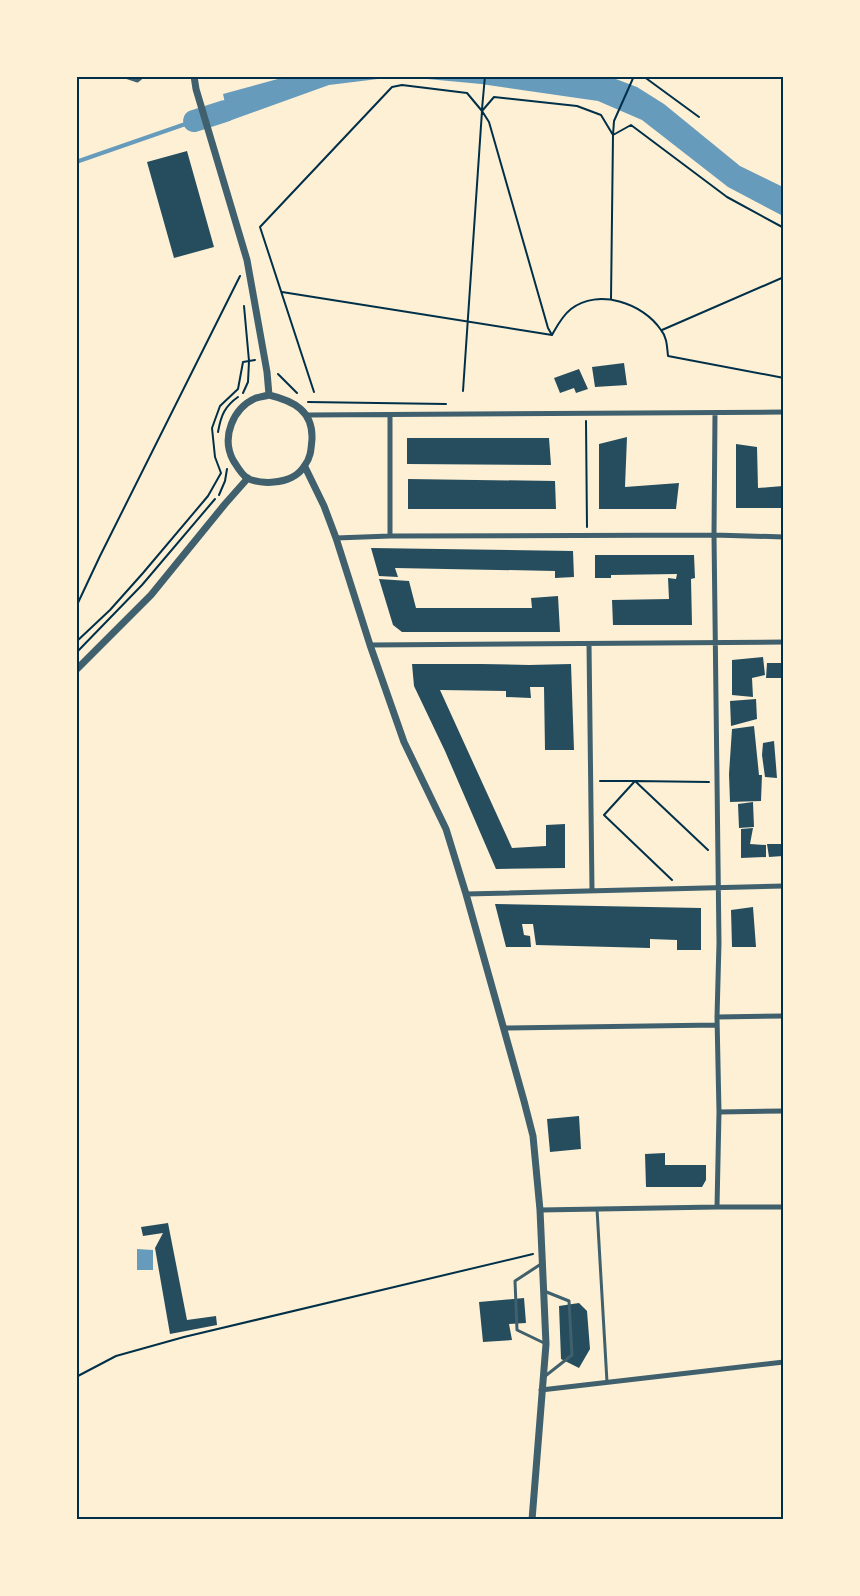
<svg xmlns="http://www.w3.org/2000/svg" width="860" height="1596" font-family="'Titillium Web',sans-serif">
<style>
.water{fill:#669bbc}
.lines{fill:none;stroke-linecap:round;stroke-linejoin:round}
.stream{stroke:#669bbc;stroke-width:4}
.river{stroke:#669bbc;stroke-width:22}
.building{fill:#264d5e}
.path{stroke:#003049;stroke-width:2}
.service{stroke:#3f606c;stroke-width:3}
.minor{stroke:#3f606c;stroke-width:5}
.tertiary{stroke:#3f606c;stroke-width:7}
.neatline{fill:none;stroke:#003049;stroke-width:2}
</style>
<rect width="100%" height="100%" fill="#fdf0d5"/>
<path class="water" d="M608,76L637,87L664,104L740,166L783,187V216L728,187L642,120L598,101L481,84L406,77Z
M285,77V76L394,77L329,85L229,121L223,94Z
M137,1249L153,1250V1270H137Z"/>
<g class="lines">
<path class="stream" d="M76,162L194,121"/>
<path class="river" d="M194,121L225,111"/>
</g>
<path class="building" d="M187,151L214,247L174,258L147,162Z
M624,363L627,385L595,387L592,367Z
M579,369L588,389L576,393L574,388L560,393L554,378Z
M627,437L625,487L679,483L676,509H599V444Z
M407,438H549L551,465L407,464Z
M736,444L757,447L758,488L783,486V508H736Z
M408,479L555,481L556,509H408Z
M371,548L573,551L574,577L555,578V571L395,568L398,577L379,576Z
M595,555H694L695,578L691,579L692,625H613L612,600L669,599L668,578L676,579L677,574L611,575V578H595Z
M379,579L409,581L416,608H532L531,598L558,596L560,632H402L393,625Z
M763,657L765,675L752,678L753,697L732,695V660Z
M767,663H783V678H766Z
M412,664H481L529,665L571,664L574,750H545L544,687H530L531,698L506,697V691L440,690L512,848L546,846V825L565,824V868L496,869L445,751L414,686Z
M756,699L757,719L731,726L730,701Z
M754,726L759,775H762L761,801L730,802L729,774L732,729Z
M774,741L777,778L765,777L762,755L763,743Z
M753,802L754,827L739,828L738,804Z
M753,828L750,844L766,845V857L741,858V829Z
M767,844H783V856L769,857Z
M495,904L701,908V950H677V940L650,939V948L536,945L533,924H522L524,935L530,936L531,947H506Z
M753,907L756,947H732L731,910Z
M579,1116L581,1149L550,1152L547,1119Z
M665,1153V1165H706V1180L702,1187H646L645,1154Z
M168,1223L187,1320L216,1316L217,1325L170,1334L155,1248L163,1233L143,1236L141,1227Z
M524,1298L526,1323L509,1324L512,1340L483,1342L479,1302Z
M579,1303L587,1311L590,1349L579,1368L561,1359L559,1306Z"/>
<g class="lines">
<path class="path" d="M643,76L699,117
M482,109L485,76
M282,292L552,335
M611,299L613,135L614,121L634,76
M662,330L784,277
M552,335C557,326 562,316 571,309C598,288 643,303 661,330C667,337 667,347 668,356L784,378
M278,374L297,393
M463,391L482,111L489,122L548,328L552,335
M314,392L260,227L392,87L402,85L467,93L482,111L494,97L577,106L601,115L613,135L631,125L727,197L784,228
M243,393L248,382L249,361L255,360
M308,402L446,404
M586,421L587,527
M218,432C221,415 225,406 238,397
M219,495L225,481L227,469
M76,607L100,556L240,276
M76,642L110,610L143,573L208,496L221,473L215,457L212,428L220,406L238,389L243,362L249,361L244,306
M76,653L142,585L215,499
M600,781H635L708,850
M672,880L604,815L635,781L709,782
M76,1377L116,1356L184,1337L533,1254"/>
<path class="service" d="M597,1209L607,1382
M541,1264L515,1281L517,1330L544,1343
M544,1291L569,1301L572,1355L544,1377"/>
<path class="minor" d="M125,76L137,80L142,76
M715,413L714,535L719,943L717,1017
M308,415L784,412
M390,536V415
M336,538L390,536L714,535L784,537
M589,644L592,890
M370,645L784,642
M466,894L784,886
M504,1028L717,1025
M719,1112L784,1111
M717,1207L719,1112L717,1017L784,1016
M540,1210L717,1207H784
M541,1390L784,1362"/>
<path class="tertiary" d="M194,76L196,89L247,260L267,372L269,395
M269,395C294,401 313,411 312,439C311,449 311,457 305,465C299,476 286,481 274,482C267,483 254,482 247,478C241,474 237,466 233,460C221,437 233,408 256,398C260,397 265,396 269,395Z
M305,467L324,506L336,538L370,645L404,742L446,829L466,894L524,1101L533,1136L540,1210L546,1344L532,1520
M76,670L151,595L225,504L248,478"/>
</g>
<rect width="860" height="1596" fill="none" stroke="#fdf0d5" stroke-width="156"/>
<rect x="78" y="78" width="704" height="1440" class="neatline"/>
</svg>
